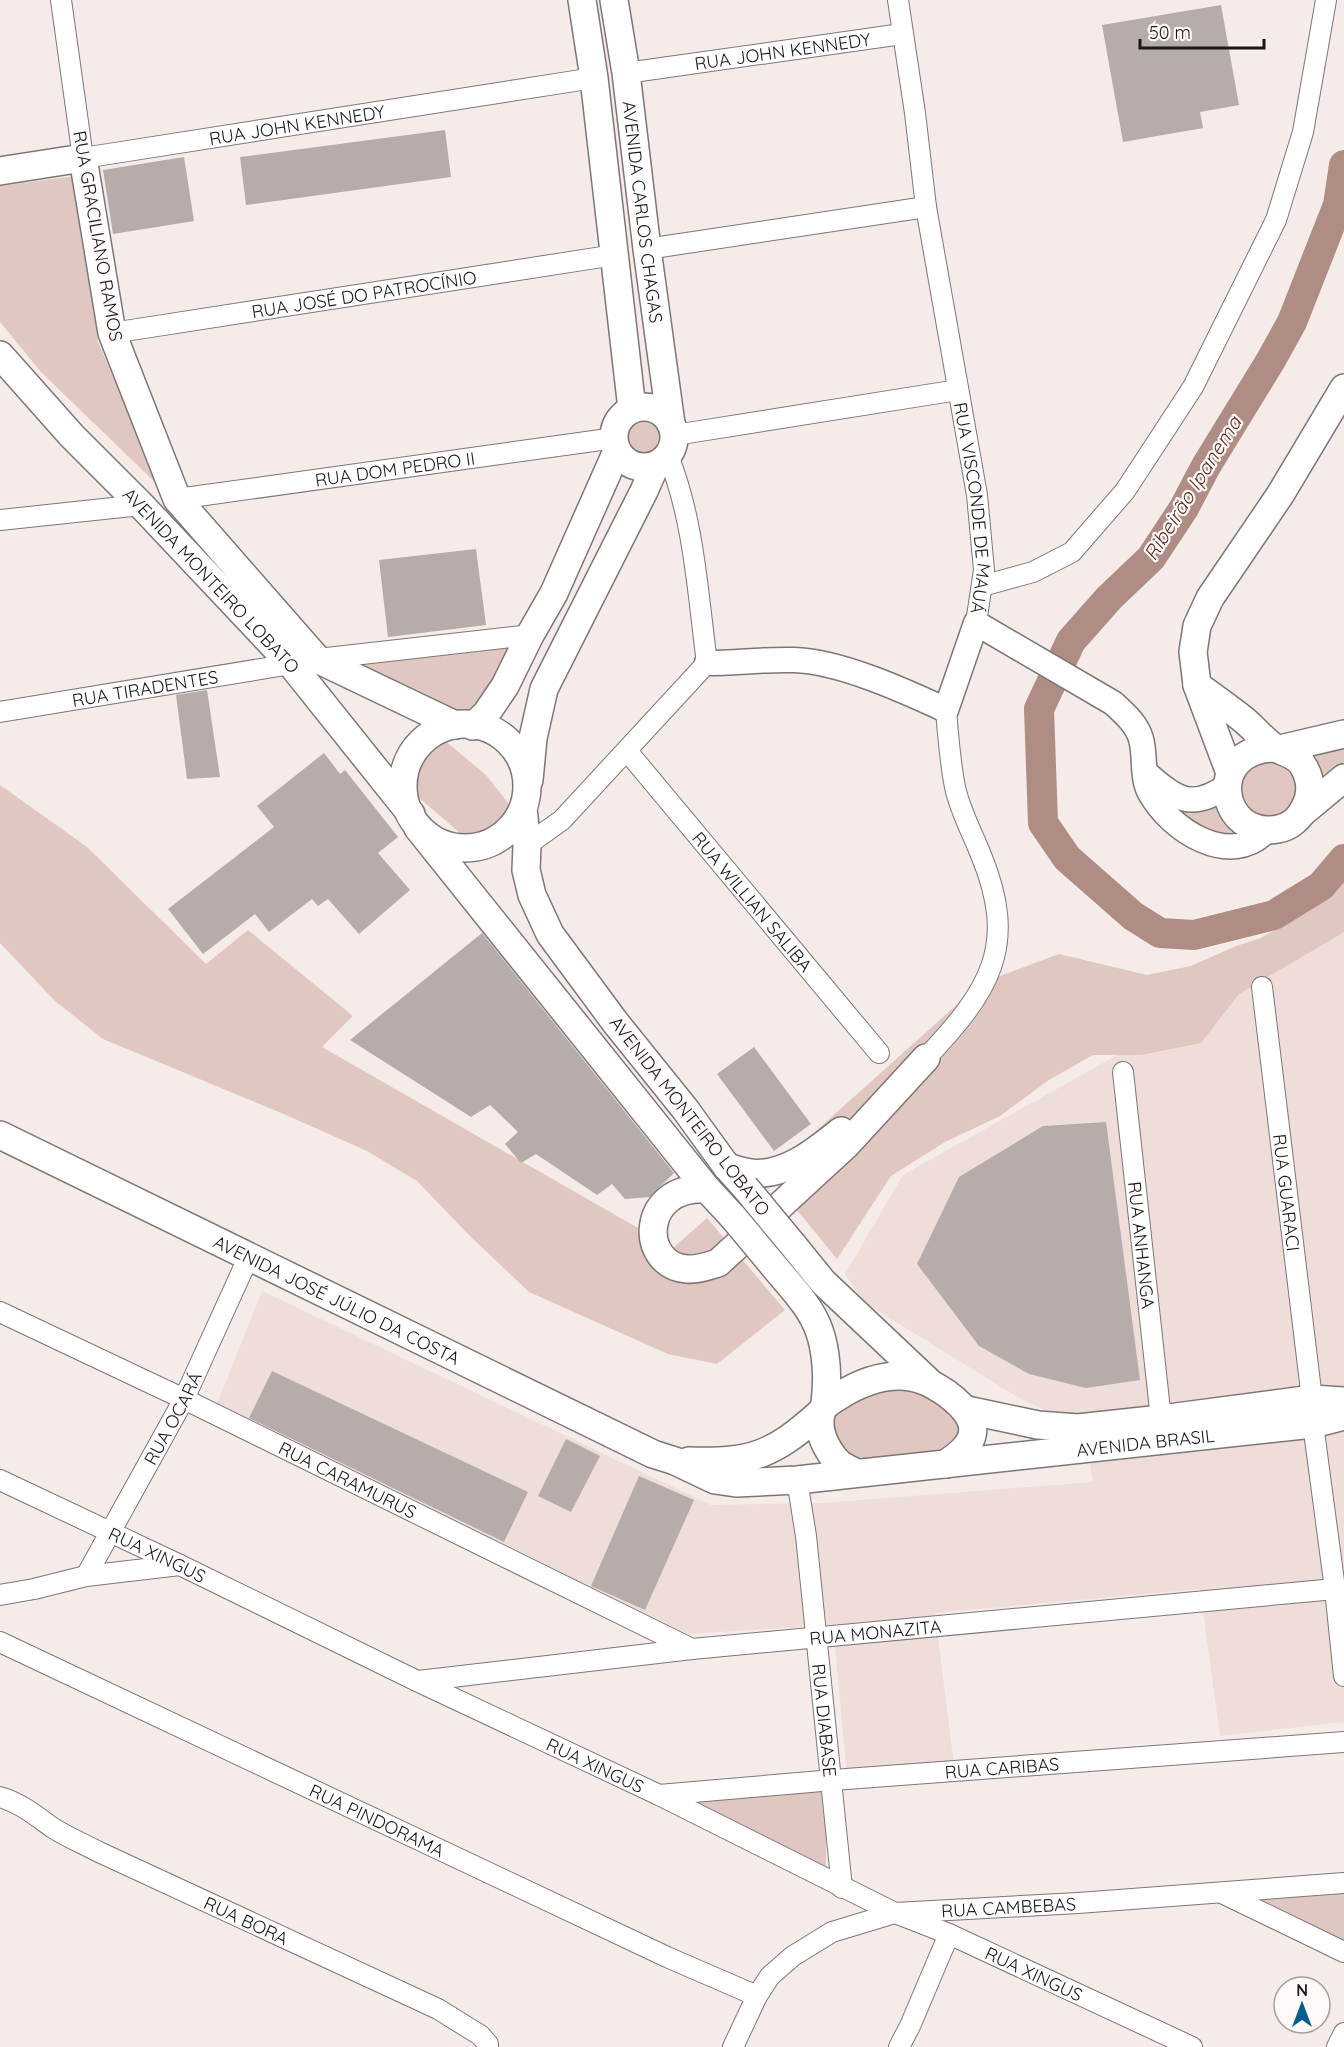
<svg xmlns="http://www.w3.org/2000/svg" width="1344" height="2047" font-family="Quicksand,sans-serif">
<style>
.built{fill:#efddd9}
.green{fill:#e0c7c1}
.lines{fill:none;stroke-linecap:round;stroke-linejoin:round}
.river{stroke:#af8c84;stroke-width:30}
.building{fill:#b6acaa}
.minor-casing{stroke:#7e7674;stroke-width:22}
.tertiary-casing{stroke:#7e7674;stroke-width:27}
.secondary-casing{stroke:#7e7674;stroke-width:30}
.minor{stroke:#fff;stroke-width:20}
.tertiary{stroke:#fff;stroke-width:24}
.secondary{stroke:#fff;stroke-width:27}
.secondary-bridge-casing{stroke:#7e7674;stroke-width:30;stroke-linecap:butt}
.secondary-bridge{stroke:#fff;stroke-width:27}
.labels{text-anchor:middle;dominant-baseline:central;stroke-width:4.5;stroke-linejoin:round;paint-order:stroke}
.street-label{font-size:18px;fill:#1a1716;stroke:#fff9f8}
.water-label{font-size:20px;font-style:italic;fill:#5f2d24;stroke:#fff9f8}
</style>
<rect width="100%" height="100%" fill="#f5ebe9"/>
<path class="built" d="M1344,928V1722L1220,1736L1200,1589L935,1613L954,1765L847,1777L833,1625L687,1634L215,1409L262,1291L711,1505L823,1503L1093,1482L1085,1429L1021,1399L865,1303L845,1274L903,1175Z"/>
<path class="green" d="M76,176L98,342L162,489L41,372L0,322V186Z
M621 438a23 23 0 1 1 46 0a23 23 0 1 1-46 0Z
M508,646L505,670L495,694L461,719L380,680L358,660Z
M444,740L486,775L508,803L510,817C493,837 493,837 467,839L409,789C411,767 419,758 433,741Z
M1344,742V769L1314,786L1318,767L1314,750Z
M1271,754L1305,780L1287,820L1244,812L1236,780Z
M0,785L87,847L206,964L248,930L353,1016L322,1047L673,1248L707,1218L785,1310L717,1364L668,1354L529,1292L469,1235L417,1181L367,1151L286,1115L103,1039L55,1001L0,943Z
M1222,799L1221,812L1234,838L1189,822L1183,809Z
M1344,874V932L1239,994L1201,1043L1141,1055H1093L1049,1080L1000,1116L945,1142L891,1176L837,1259L766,1172L769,1173L981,983L1059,954L1147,975L1191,966L1236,946L1261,938L1312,907Z
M904,1388L930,1391L964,1429L946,1456L860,1465C841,1451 837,1440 832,1418L852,1398L872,1390Z
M826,1787V1871L691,1801Z
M1344,1888V1943L1245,1898Z"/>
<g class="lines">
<path class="river" d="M1344,165L1338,205L1292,322L1271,360L1206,466L1184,508L1151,558L1109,598L1071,641L1039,709L1043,823L1067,858L1133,916L1160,933L1194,935L1274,915L1321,886L1344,859"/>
</g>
<path class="building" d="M1221,5L1239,105L1200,112L1203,128L1123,142L1102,25Z
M445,130L451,177L246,205L240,157Z
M184,157L194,221L113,234L103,170Z
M476,549L486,625L388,637L379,560Z
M207,690L220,777L187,779L176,695Z
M324,753L340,774L345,770L398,837L378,853L410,890L359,934L328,899L318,906L312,899L269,932L255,914L203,954L168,909L274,827L257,806Z
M482,933L674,1173L650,1197L625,1199L612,1184L597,1195L536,1154L521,1163L505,1144L518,1132L490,1105L471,1117L350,1040Z
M754,1047L811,1124L774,1151L717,1074Z
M1106,1122L1140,1380L1086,1388L1029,1374L979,1346L917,1264L959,1177L1043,1126Z
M272,1371L528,1492L504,1542L249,1418Z
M566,1439L600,1456L571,1512L538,1496Z
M639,1476L694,1500L645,1610L591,1586Z"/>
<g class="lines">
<g class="minor-casing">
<g id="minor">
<path id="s1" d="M61,0L83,158L594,78"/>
<path id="s2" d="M898,0L915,113L926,207L977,495L984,570L976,623"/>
<path id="s3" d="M626,73L902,34"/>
<path d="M647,249L926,207"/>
<path id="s4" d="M112,333L615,255"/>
<path d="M675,435L958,390"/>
<path id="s5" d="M177,499L615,438"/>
<path d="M0,520L141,505"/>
<path d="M982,586L1033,572L1072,552L1125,491L1193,387L1276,220L1303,132L1326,0"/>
<path d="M318,659L530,635"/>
<path id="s6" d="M0,712L291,664"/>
<path id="s7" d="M627,751L879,1053"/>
<path d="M527,845L562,820L707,663C698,596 694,519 668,456"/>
<path id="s8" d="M1262,987L1312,1399"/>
<path d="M926,1058C989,991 1019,947 981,855C972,832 960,811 955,787C950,762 948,735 946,710"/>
<path id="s9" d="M1123,1072L1161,1419"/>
<path id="s10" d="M0,1312L184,1399L692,1649"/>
<path d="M1313,1424L1335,1589L1344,1676"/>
<path id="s11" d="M0,1480L180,1565L417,1681L659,1795L895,1913L949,1934L1192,2047"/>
<path id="s12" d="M797,1480L806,1536L842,1888"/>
<path id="s13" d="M86,1576L184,1399L249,1256"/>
<path d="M0,1595L34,1589L86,1576L180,1565"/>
<path id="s14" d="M0,1642L667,1957L757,1996"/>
<path id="s15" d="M418,1681L692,1649L1335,1589"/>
<path id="s16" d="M659,1795L833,1780L1344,1742"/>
<path id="s17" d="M0,1797C21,1803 36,1816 53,1828C67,1837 84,1844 99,1852L438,2009L480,2035L488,2044V2047"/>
<path d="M1222,1893L1344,1952"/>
<path id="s18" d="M733,2047L757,1996L770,1976L793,1956L832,1932L895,1913L1078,1903L1344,1883"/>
<path d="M899,2047L910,2026L949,1934"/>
<path d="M1337,2047L1344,2033"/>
</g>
</g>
<g class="tertiary-casing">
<path id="tertiary" d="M707,663C736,663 765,659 794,660C839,661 905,691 946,710L976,623L1113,703C1124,713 1137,724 1141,739C1146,756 1141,776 1150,793C1171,831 1231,869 1267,830
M1146,773C1176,799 1191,811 1227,786"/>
</g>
<g class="secondary-casing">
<g id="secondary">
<path d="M582,0L594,78L632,409"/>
<path id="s19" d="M614,0L626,73L647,249L671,424"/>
<path d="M0,171L83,158L112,333L177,499L317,659L455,725"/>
<path id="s20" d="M0,355L72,436L141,505L291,664L411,814"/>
<circle cx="644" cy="437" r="30"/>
<path d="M1197,685C1213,697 1229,708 1244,720C1255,729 1264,741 1275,748C1285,753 1295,754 1302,764C1311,778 1313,792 1305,807C1300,818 1290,827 1278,829C1219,840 1204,749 1275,748"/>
<circle cx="465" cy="786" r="62"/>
<path d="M473,726L486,714L505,686L530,635L554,593L617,451"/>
<path d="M1280,749L1344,734"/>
<path d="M1230,773L1197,685L1193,652L1197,626L1210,598L1280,495L1344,388"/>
<path d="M529,780L533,738L544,689L644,491L655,466"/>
<path d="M523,809L527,845L526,870L532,895L550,934L615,1022L685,1109L727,1167L745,1187"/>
<path d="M1303,812L1344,778"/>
<path d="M418,828L707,1189L733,1217"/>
<path id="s21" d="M0,1135L653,1454L675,1461L715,1480L736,1483L797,1480L1313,1424L1344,1416"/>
<path d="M727,1167C734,1169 742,1172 750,1173C784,1177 815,1152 841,1131"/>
<path d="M707,1189C639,1185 639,1266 687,1269C698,1270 708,1266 718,1263L846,1145L926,1058"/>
<path d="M793,1245L823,1282L929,1382"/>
<path d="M773,1265C789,1285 810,1305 819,1330C827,1352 828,1380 825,1403"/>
<path d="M967,1410L1038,1425L1078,1428L1161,1419L1312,1399L1344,1401"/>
<path d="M689,1461C752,1463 773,1455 820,1413"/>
<path d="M856,1473C851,1470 844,1467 840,1464C829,1454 820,1437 820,1423C820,1407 826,1404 839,1396C858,1384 877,1376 899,1376C918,1376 931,1383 946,1393C964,1406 985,1427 964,1449C959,1455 952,1459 946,1464"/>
</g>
</g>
<use href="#minor" class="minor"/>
<use href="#tertiary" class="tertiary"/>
<use href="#secondary" class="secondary"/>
<g class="secondary-bridge-casing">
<path id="secondary-bridge" d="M745,1187L793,1245
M733,1217L773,1265"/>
</g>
<use href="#secondary-bridge" class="secondary-bridge"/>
</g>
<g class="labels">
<g class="street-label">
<text stroke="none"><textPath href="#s3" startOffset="158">RUA JOHN KENNEDY</textPath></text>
<text stroke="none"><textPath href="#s1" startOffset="376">RUA JOHN KENNEDY</textPath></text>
<text stroke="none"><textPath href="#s19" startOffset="214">AVENIDA CARLOS CHAGAS</textPath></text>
<text transform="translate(98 236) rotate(80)">RUA GRACILIANO RAMOS</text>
<text stroke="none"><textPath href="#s4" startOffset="255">RUA JOSÉ DO PATROCÍNIO</textPath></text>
<text stroke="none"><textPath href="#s5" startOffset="220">RUA DOM PEDRO II</textPath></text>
<text stroke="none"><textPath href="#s2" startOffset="514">RUA VISCONDE DE MAUÁ</textPath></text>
<text stroke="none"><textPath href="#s20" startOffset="309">AVENIDA MONTEIRO LOBATO</textPath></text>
<text stroke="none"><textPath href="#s6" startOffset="147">RUA TIRADENTES</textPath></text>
<text stroke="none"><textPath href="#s7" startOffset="196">RUA WILLIAN SALIBA</textPath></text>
<text transform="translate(690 1116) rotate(52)">AVENIDA MONTEIRO LOBATO</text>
<text stroke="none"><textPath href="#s8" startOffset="207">RUA GUARACI</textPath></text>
<text stroke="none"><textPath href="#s9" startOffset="174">RUA ANHANGA</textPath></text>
<text stroke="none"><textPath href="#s21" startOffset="375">AVENIDA JOSÉ JÚLIO DA COSTA</textPath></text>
<text stroke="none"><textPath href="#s13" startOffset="180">RUA OCARÁ</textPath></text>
<text stroke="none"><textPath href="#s21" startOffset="1227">AVENIDA BRASIL</textPath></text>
<text stroke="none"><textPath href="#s10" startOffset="386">RUA CARAMURUS</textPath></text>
<text stroke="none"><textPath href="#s11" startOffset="174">RUA XINGUS</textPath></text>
<text stroke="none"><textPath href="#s15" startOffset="460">RUA MONAZITA</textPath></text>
<text stroke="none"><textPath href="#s12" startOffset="242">RUA DIABASE</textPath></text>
<text stroke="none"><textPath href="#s11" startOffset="660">RUA XINGUS</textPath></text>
<text stroke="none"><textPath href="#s16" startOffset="344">RUA CARIBAS</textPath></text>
<text stroke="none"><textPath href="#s14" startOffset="417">RUA PINDORAMA</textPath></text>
<text stroke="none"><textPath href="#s18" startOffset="336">RUA CAMBEBAS</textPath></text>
<text stroke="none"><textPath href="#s17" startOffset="276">RUA BORA</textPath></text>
<text stroke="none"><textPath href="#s11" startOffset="1146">RUA XINGUS</textPath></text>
</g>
<g class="water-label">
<text transform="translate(1192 488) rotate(-58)">Ribeirão Ipanema</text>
</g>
</g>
<g transform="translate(1302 2005)"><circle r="28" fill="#fff9f8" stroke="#a39f9e" stroke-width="1.5"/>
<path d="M0-4.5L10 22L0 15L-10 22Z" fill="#055e8f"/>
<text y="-9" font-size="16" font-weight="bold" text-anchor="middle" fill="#1a1716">N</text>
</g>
<path d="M1140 39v9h124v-9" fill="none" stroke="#1a1716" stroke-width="3"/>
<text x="1149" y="39" font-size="18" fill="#1a1716" stroke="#fff9f8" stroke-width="4.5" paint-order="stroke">50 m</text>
</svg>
